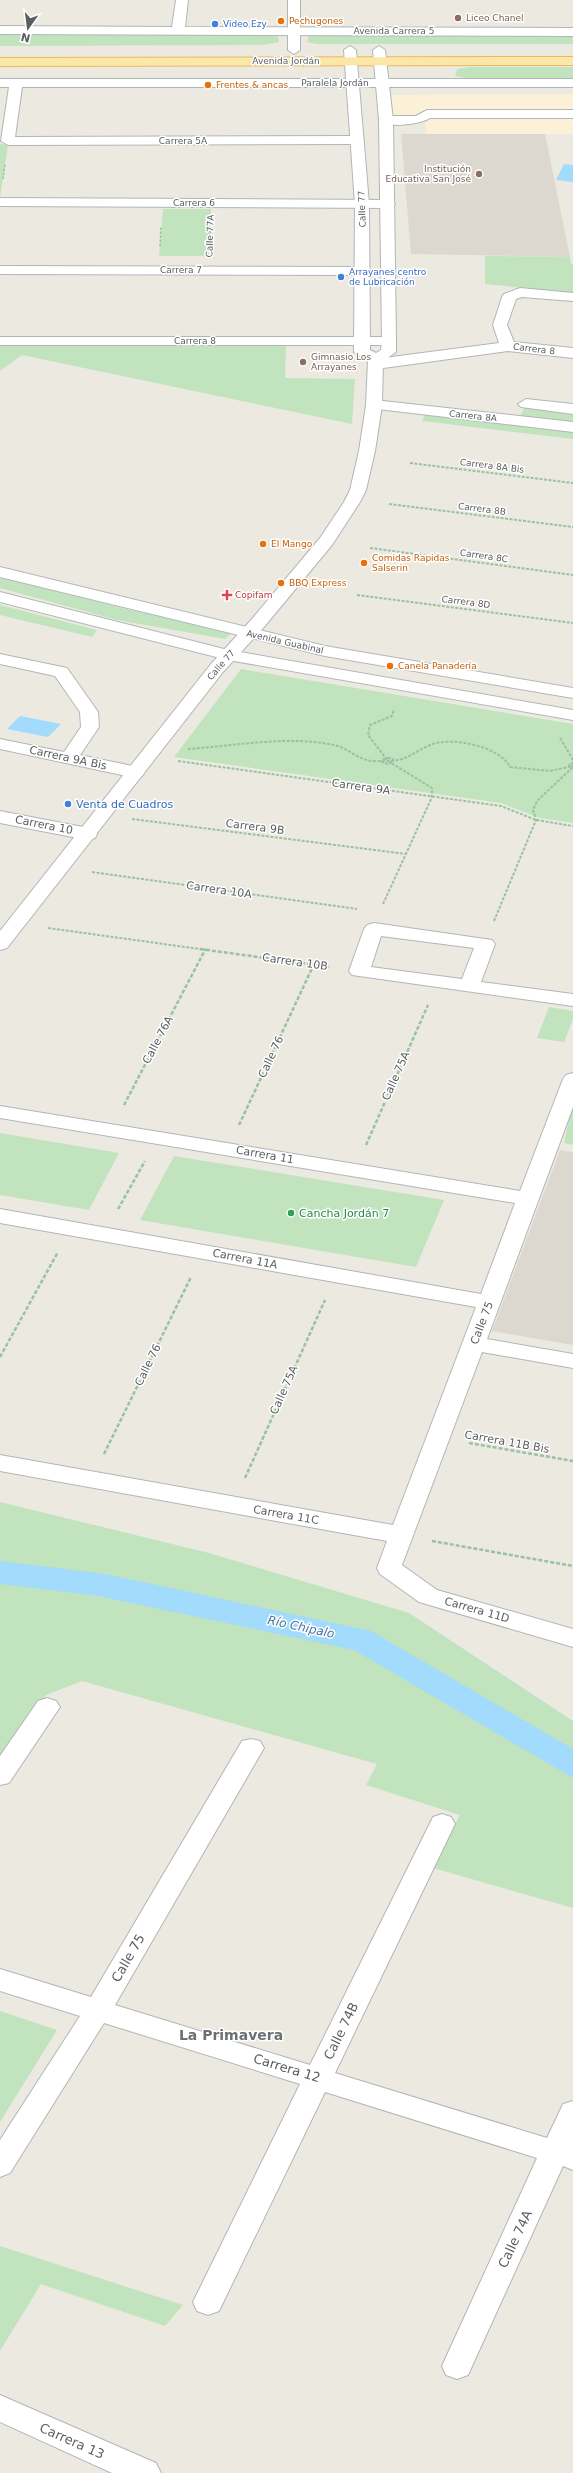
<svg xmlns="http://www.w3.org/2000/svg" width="573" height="2473" font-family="'DejaVu Sans',sans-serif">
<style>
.commercial{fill:#fcf0d6}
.education{fill:#dcd8cf}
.green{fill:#c1e3be}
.water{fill:#a2dbfb}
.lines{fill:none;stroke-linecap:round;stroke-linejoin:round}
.pedestrian-casing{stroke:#b2b5b8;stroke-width:2}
.minor-casing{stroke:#b2b5b8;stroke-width:2}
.tertiary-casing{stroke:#b2b5b8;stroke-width:2}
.secondary-casing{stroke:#b3b7bb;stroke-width:2}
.primary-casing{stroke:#ebb85c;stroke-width:2}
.path-far2{stroke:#98c3a1;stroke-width:1.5;stroke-dasharray:2.5 1.5;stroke-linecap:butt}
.path-far1{stroke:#98c3a1;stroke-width:2;stroke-dasharray:3 1.5;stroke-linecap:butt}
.path{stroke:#98c3a1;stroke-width:2.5;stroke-dasharray:4 2;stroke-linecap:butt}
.pedestrian{fill:#fff;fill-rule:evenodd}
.minor{fill:#fff;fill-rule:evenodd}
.tertiary{fill:#fff;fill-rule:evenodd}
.secondary{fill:#fff;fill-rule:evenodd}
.primary{fill:#fbe7a7;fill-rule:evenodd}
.education-dot{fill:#8d6e63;stroke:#fff;stroke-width:1.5}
.food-dot{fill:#e8710a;stroke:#fff;stroke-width:1.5}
.shop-dot{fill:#3f7fe0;stroke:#fff;stroke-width:1.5}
.health-dot{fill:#e0444e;stroke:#fff;stroke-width:1.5}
.leisure-dot{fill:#2e9e5b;stroke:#fff;stroke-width:1.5}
.labels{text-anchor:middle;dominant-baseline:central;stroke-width:3;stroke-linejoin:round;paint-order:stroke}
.far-education-label{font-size:9px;fill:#785e54;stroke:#fff;text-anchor:start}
.far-food-label{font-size:9px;fill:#c56008;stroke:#fff;text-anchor:start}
.far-shop-label{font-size:9px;fill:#366cbe;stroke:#fff;text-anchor:start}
.far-street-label{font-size:9px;fill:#5a5e61;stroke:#fff}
.far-health-label{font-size:9px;fill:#be3a42;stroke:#fff;text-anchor:start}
.street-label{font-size:11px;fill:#5a5e61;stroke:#fff}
.shop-label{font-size:11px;fill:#366cbe;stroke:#fff;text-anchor:start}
.leisure-label{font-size:11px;fill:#27864d;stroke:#fff;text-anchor:start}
.water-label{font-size:12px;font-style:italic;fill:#3f77a3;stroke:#fff}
.near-street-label{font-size:13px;fill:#5a5e61;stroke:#fff}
.near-neighbourhood-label{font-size:14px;font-weight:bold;fill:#6b7073;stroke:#fff}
</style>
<rect width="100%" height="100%" fill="#ece9e1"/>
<path class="commercial" d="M573,94V134H426L424,115L388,116V95Z"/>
<path class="education" d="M401,134H545L570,257L411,254Z
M560,1150L573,1152V1345L492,1331Z"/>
<path class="green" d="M0,33L277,35L279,42L263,45L0,46Z
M323,33L573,34V44H317L307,42L309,36Z
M471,67H573V78H466L455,76L457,69Z
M0,144L8,145L0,197Z
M163,209H211L209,256H159Z
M485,256L570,257L571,264H573V293L485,284Z
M0,344L286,345L285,378L355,379L352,424L22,355L0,371Z
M526,404L573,409V427L518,421Z
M425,414L573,431V439L422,421Z
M0,577L130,610L235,629L225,639L117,620L0,588Z
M0,605L97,630L92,637L0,615Z
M241,669L573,724V823L540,818L501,803L174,757Z
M549,1007L573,1011V1019L564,1042L537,1038Z
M573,1102V1145L564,1143Z
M0,1133L119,1153L89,1210L0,1195Z
M174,1156L444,1200L416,1267L140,1220Z
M0,1502L209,1553L409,1613L573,1721V1908L433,1868L460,1815L366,1785L377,1764L82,1681L46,1695L0,1761Z
M0,2011L57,2030L0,2122Z
M0,2246L183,2305L165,2326L41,2284L0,2351Z"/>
<path class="water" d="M564,164L573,165V182L556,180Z
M20,716L61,724L48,737L7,729Z
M0,1561L105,1574L371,1631L573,1749V1778L354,1650L98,1596L0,1584Z"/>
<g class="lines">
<g class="pedestrian-casing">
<path id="pedestrian" d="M427,110H573V118H430C422,124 386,129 379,120L386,116H416Z"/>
</g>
<g class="minor-casing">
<path id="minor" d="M176,0H188L185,27L573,28V36L0,34V26L172,27Z
M0,79H573V87H22L15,137L357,136L364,140L357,144L8,145L1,141L9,87H0Z
M0,198L388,200L395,204L388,208L0,206Z
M0,266L362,267L369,271L362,275L0,274Z
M520,288L573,293V301L522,297L516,299L507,325L514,342L573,348V358L508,351L376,369L368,364L376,359L499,343L493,325L502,297L504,294Z
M0,337H389L396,341L389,345H0Z
M526,399L573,404V414L521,407L518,404Z
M374,400L573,422V432L369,408L366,405L369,402Z
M0,654L67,668L98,712L99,727L80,755L142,768L145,772L142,776L136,778L0,749V739L64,752L81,727L80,712L55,676L0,664Z
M0,811L88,828L95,830L97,834L95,838L88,840L0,823Z
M374,923L492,940L495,944L481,982L573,994V1006L352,975L349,971L364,929L367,925ZM381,936L474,948L462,979L371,967Z
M573,1073V1107L487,1339L573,1354V1368L482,1352L402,1565L437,1590L573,1629V1647L419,1602L380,1574L377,1568L387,1541L0,1471V1455L393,1525L476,1307L0,1223V1209L481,1294L515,1203L0,1118V1106L520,1191L563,1079L566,1075Z
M47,1698L56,1701L60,1707L9,1783L0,1785V1756L38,1701Z
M251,1739L260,1741L264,1748L115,2005L310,2065L433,1817L442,1814L451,1817L455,1824L335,2073L547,2138L563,2104L573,2101V2170L563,2166L468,2375L457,2379L446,2375L442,2366L537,2158L325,2092L219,2311L208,2315L197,2311L193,2302L300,2084L104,2023L10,2173L0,2177V2140L80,2016L0,1991V1969L91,1997L242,1741Z
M0,2395L156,2463L161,2473H112L0,2422Z"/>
</g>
<g class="tertiary-casing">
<path id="tertiary" d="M288,0H300V50L294,54L288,50Z
M350,46L356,50L369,204L370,350L376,353L381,350L382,341L379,120L373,50L379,46L385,50L393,120L396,341V352L383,361L382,405L375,451L366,490L360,502L332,545L264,627L223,672L7,948L0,950V931L211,664L252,619L320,538L344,502L350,490L359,451L366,405L368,361L354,352L355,204L344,50Z"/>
</g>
<g class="secondary-casing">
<path id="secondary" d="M0,567L325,646L573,688V698L325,656L0,577Z
M0,592L228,650L573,710V720L228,660L0,602Z"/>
</g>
<g class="primary-casing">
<path id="primary" d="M573,57V65L0,66V58Z"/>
</g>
<path class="path-far2" d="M3,179L5,164
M210,227V248
M160,246L161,227"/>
<path class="path-far1" d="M410,463L573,483
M389,504L573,527
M370,548L573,575
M357,595L573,623
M560,738L573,760
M188,749C235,746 288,735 334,745C345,747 354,756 364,759C370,762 379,761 385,761C406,762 413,752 430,745C450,736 500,746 510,767L550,771L573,766
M388,758L393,759V762L388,764L382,762L383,759Z
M178,761L501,806L536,820L573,826
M571,767L569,765L573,763
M132,819L406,854
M92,872L357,909
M383,904L432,797V788L388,761L368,735L370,725L392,716L394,709
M494,921L536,820L533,810L537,801L573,767
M48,928L207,950"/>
<path class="path" d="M200,949L331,967
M124,1105L205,950
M239,1125L314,964
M366,1145L428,1005
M118,1209L145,1161
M0,1357L58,1252
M469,1443L573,1461
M104,1454L191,1277
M245,1478L325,1300
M432,1541L573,1566"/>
<use href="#pedestrian" class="pedestrian"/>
<use href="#minor" class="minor"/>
<use href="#tertiary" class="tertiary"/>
<use href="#secondary" class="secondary"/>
<use href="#primary" class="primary"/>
</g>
<g class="education-dot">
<circle cx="458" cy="18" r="4"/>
<circle cx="479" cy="174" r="4"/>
<circle cx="303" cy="362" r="4"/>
</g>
<g class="food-dot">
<circle cx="281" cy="21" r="4"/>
<circle cx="208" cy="85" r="4"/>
<circle cx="263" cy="544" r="4"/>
<circle cx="364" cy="563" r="4"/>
<circle cx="281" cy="583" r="4"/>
<circle cx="390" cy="666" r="4"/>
</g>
<g class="shop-dot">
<circle cx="215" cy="24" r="4"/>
<circle cx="341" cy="277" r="4"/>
<circle cx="68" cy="804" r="4"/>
</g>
<path class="health-dot" d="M225 589h4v4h4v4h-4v4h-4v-4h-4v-4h4z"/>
<circle class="leisure-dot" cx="291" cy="1213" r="4"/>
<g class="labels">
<g class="far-education-label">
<text x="466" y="18">Liceo Chanel</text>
<text x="471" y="169" text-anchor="end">Institución<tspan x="471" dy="10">Educativa San José</tspan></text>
<text x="311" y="357">Gimnasio Los<tspan x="311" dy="10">Arrayanes</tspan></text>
</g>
<g class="far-food-label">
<text x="289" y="21">Pechugones</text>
<text x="216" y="85">Frentes &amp; ancas</text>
<text x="271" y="544">El Mango</text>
<text x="372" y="558">Comidas Rapidas<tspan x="372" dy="10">Salserin</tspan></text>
<text x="289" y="583">BBQ Express</text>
<text x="398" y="666">Canela Panadería</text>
</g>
<g class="far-shop-label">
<text x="223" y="24">Video Ezy</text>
<text x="349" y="272">Arrayanes centro<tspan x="349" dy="10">de Lubricación</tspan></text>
</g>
<g class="far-street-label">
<text x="394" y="31">Avenida Carrera 5</text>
<text x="286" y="61">Avenida Jordán</text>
<text x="335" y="83">Paralela Jordán</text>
<text x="183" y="141">Carrera 5A</text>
<text x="194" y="203">Carrera 6</text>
<text transform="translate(362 209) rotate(-92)">Calle 77</text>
<text transform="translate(210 236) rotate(-88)">Calle 77A</text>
<text x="181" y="270">Carrera 7</text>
<text x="195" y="341">Carrera 8</text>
<text transform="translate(534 349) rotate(7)">Carrera 8</text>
<text transform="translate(473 416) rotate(6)">Carrera 8A</text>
<text transform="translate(492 466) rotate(7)">Carrera 8A Bis</text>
<text transform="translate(482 509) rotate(7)">Carrera 8B</text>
<text transform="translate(484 556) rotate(8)">Carrera 8C</text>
<text transform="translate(466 602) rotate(7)">Carrera 8D</text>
<text transform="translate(285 642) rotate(13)">Avenida Guabinal</text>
<text transform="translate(221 665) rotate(-49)">Calle 77</text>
</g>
<g class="far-health-label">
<text x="235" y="595">Copifam</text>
</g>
<g class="street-label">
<text transform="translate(68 758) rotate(12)">Carrera 9A Bis</text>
<text transform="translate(361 787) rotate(8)">Carrera 9A</text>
<text transform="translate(44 825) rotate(11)">Carrera 10</text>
<text transform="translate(255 827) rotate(7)">Carrera 9B</text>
<text transform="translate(219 890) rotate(8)">Carrera 10A</text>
<text transform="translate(295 962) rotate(8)">Carrera 10B</text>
<text transform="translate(158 1040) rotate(-62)">Calle 76A</text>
<text transform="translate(271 1057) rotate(-65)">Calle 76</text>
<text transform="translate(396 1076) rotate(-66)">Calle 75A</text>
<text transform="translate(265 1155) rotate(10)">Carrera 11</text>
<text transform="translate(245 1259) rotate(11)">Carrera 11A</text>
<text transform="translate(482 1323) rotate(-69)">Calle 75</text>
<text transform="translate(148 1365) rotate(-64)">Calle 76</text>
<text transform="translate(284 1390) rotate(-66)">Calle 75A</text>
<text transform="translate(507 1442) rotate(10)">Carrera 11B Bis</text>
<text transform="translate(286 1515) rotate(10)">Carrera 11C</text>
<text transform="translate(477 1610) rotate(16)">Carrera 11D</text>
</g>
<g class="shop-label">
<text x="76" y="804">Venta de Cuadros</text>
</g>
<g class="leisure-label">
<text x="299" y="1213">Cancha Jordán 7</text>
</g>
<g class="water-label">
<text transform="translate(301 1627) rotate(12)">Río Chipalo</text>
</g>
<g class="near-street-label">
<text transform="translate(128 1958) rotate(-60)">Calle 75</text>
<text transform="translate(341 2031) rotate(-64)">Calle 74B</text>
<text transform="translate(287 2068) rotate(17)">Carrera 12</text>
<text transform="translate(515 2239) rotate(-65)">Calle 74A</text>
<text transform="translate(72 2441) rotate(24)">Carrera 13</text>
</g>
<g class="near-neighbourhood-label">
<text x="231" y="2035">La Primavera</text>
</g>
</g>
<g transform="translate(28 28) rotate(194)" stroke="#ffffff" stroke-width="3" paint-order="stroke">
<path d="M0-3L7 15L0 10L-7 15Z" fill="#5a5e61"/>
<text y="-6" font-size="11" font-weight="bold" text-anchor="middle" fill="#5a5e61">N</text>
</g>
</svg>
